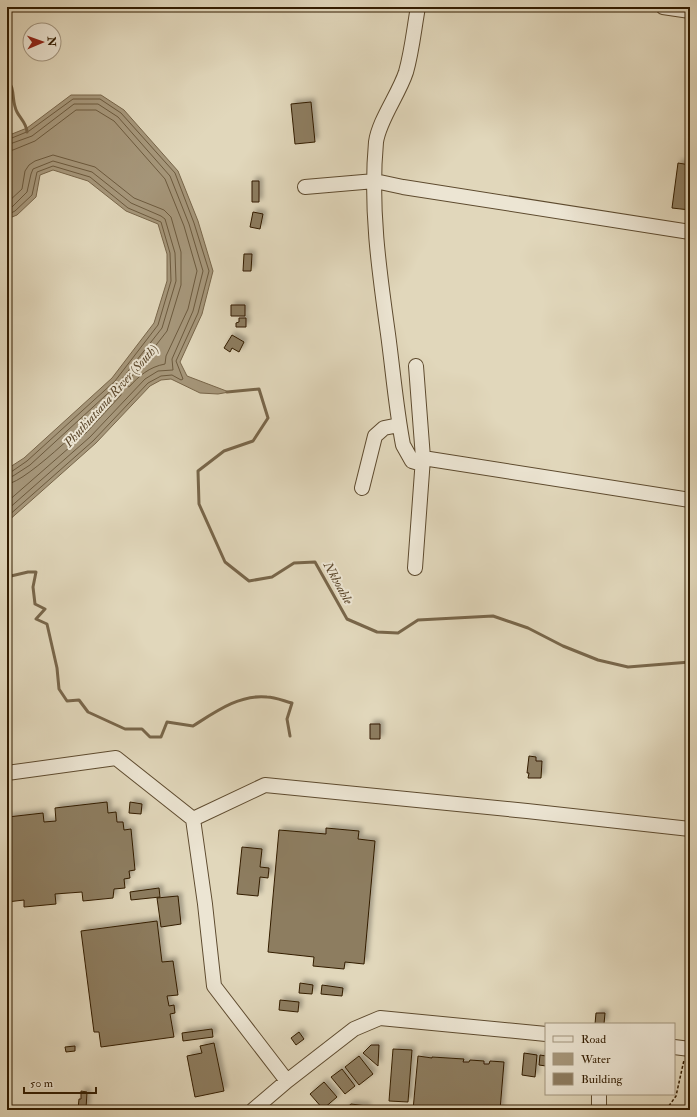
<svg xmlns="http://www.w3.org/2000/svg" width="697" height="1117" font-family="'IM FELL Double Pica',serif">
<style>
.water{fill:#a6977b;stroke:#78664a}
.lines{fill:none;stroke-linecap:round;stroke-linejoin:round}
.shore{stroke:#6c5a3e;stroke-width:1}
.stream{stroke:#78664a;stroke-width:3}
.building{fill:#8d7d61;stroke:#321c00;filter:url(#shadow)}
.minor-casing{stroke:#5e4b2f;stroke-width:16}
.path{stroke:#321c00;stroke-width:1.5;stroke-dasharray:3 2;stroke-linecap:butt}
.minor{stroke:#ece5d3;stroke-width:14}
.labels{text-anchor:middle;dominant-baseline:central;stroke-width:4;stroke-linejoin:round;paint-order:stroke}
.water-label{font-size:13px;font-style:italic;fill:#5b472b;stroke:#ece5d3}
</style>
<defs>
<filter id="shadow"><feDropShadow dx="3.5" dy="-3.5" stdDeviation="2" flood-color="#0004"/></filter>
</defs>
<rect width="100%" height="100%" fill="#e1d7bb"/>
<filter id="stains"><feTurbulence type="fractalNoise" baseFrequency=".005" numOctaves="4"/><feColorMatrix values="0 0 0 0 .2 0 0 0 0 .09 0 0 0 0 .02 0 0 0 .5 -.17"/></filter>
<radialGradient id="worn" r=".72"><stop offset=".6" stop-color="#630" stop-opacity="0"/><stop offset="1" stop-color="#630" stop-opacity=".3"/></radialGradient>
<path class="water" d="M71,95H101L124,110L178,171L198,221L213,271L202,314L180,362L187,376L229,392L218,394L200,393L171,379L161,380L150,386L96,443L7,522V469L24,458L112,378L154,323L167,281V254L158,224L126,211L88,181L53,170L40,175L36,197L17,215L7,219V136L27,128Z"/>
<g class="lines">
<path class="shore" d="M7,140L29,131L73,99H100L121,113L175,173L194,223L209,271L198,313L176,361L183,379L181,380L172,375L161,376L148,383L93,441L7,517
M7,145L32,136L74,104H98L118,117L170,176L189,224L203,271L193,311L172,359L173,370L158,371L145,379L90,437L7,510
M7,151L13,150L35,141L76,110H96L114,121L165,179L184,226L197,271L188,309L166,356L165,364C149,367 139,376 129,387L126,386V384L167,331L181,285V252L171,217L164,210L134,198L95,167L53,155L35,161L29,165L25,171L22,189L7,203
M7,209L12,207L27,192L31,174L33,169L53,161L92,172L131,203L161,216L165,219L175,253L176,281L162,328L118,384L30,465L13,476L7,478
M7,215L15,211L32,195L37,172L53,166L90,177L128,208L161,222L170,253L171,281L158,325L115,381L27,461L11,472L7,473
M7,484C27,483 100,409 119,392H121V395L86,433L7,502"/>
<path class="stream" d="M7,79C16,89 11,101 17,112C20,118 27,124 27,132
M227,392L259,389L268,418L253,441L224,451L198,471L199,504L225,562L249,581L272,577L294,563L315,562L347,619L377,632L398,633L418,620L493,616L528,628L563,646L598,660L628,667L690,662
M7,528V538
M7,561L11,576L28,572H36L33,587L35,604L45,609L36,619L47,624L57,668L59,689L67,701L79,700L88,712L125,729H142L150,737H161L167,722L193,726C215,712 240,694 267,697C275,697 284,701 292,703L287,719L290,736"/>
</g>
<path class="building" d="M311,102L315,142L295,144L291,104Z
M678,163L690,165V210L672,208Z
M252,181H259V202H252Z
M253,212L263,214L260,229L250,227Z
M244,254H252L251,271H243Z
M231,305H245V316H231Z
M239,318H246V327H236V323L239,322Z
M232,335L244,342L239,352L232,348L230,352L224,348Z
M370,724H380V739H370Z
M529,756L536,757V761H542L541,778H528L529,773H527Z
M107,802L108,813L116,812L117,822H123L124,830L131,829L135,870L129,871L130,878L124,879L125,888L114,889L113,898L83,901L82,892L55,894L56,904L24,907V900L7,902V828H9L8,817L43,813L44,822L56,821L55,808Z
M130,802L142,804L141,814L129,813Z
M326,828L359,831L358,839L375,841L364,964L345,962L344,969L313,966L314,957L268,952L279,830L326,834Z
M242,847L262,849L260,867L269,868L268,878L260,877L258,896L237,894Z
M159,888L160,897L131,900L130,892Z
M178,896L181,924L161,927L157,898Z
M157,921L162,962L173,961L178,995L167,996L169,1006L174,1005L175,1013L170,1014L174,1037L101,1047L99,1032H94L81,931Z
M300,983L313,985L312,994L299,993Z
M322,985L343,988L342,996L321,994Z
M280,1000L299,1002L298,1012L279,1010Z
M596,1013H605L604,1024H595Z
M212,1029L213,1037L183,1041L182,1033Z
M299,1032L304,1039L296,1045L291,1038Z
M214,1043L224,1091L195,1097L187,1056L202,1053L200,1046Z
M371,1045H379L378,1066L363,1053Z
M75,1046V1051L66,1052L65,1047Z
M393,1049L412,1050L408,1102L389,1101Z
M524,1053L537,1055L535,1077L522,1075Z
M540,1055L546,1056V1066L539,1065Z
M359,1056L373,1074L359,1085L345,1067Z
M418,1056L432,1058V1057L464,1059L463,1062H469L470,1060L484,1061V1064H489L490,1061L504,1062L500,1110H413Z
M342,1069L355,1086L345,1094L331,1077Z
M324,1082L337,1097L323,1109L310,1094Z
M81,1091L87,1092L86,1109H78L79,1099H81Z
M351,1104L367,1106V1110H344Z"/>
<g class="lines">
<g class="minor-casing">
<path id="minor" d="M418,7C414,29 412,51 406,72C399,94 379,120 376,142C370,207 379,270 388,334C393,371 396,408 403,445L412,461L422,464
M663,7L690,11
M305,187L375,181L403,187L690,232
M423,458L690,500
M362,488L375,436L384,428L399,425
M415,568L423,458L416,366
M7,773L116,758L193,819L265,785L527,811L690,829
M193,819L205,904L214,986L287,1081
M674,1047L690,1049
M253,1110L287,1081L354,1029L380,1018L546,1034
M599,1110V1094"/>
</g>
<path class="path" d="M666,1110L676,1096L684,1060"/>
<use href="#minor" class="minor"/>
</g>
<g class="labels">
<g class="water-label">
<text transform="translate(111 396) rotate(-48)">Phuthiatsana River (South)</text>
<text transform="translate(338 583) rotate(61)">Nkhoahle</text>
</g>
</g>
<rect width="697" height="1117" fill="none" stroke="#e1d7bb" stroke-width="24"/>
<rect x="8" y="8" width="681" height="1101" fill="none" stroke="#321c00" stroke-width="2"/>
<rect x="12" y="12" width="673" height="1093" fill="none" stroke="#321c00"/>
<rect x="545" y="1023" width="130" height="72" fill="#ece5d3" stroke="#a2957f"/>
<rect x="553" y="1036" width="20" height="6" fill="#ece5d3" stroke="#a2957f"/>
<text x="581" y="1043" font-size="12" fill="#321c00">Road</text>
<rect x="553" y="1053" width="20" height="12" fill="#a6977b" stroke="#a2957f"/>
<text x="581" y="1063" font-size="12" fill="#321c00">Water</text>
<rect x="553" y="1073" width="20" height="12" fill="#8d7d61" stroke="#a2957f"/>
<text x="581" y="1083" font-size="12" fill="#321c00">Building</text>
<g transform="translate(42 42) rotate(88)"><circle r="19" fill="#ece5d3" stroke="#a2957f"/>
<path d="M0-3L7 15L0 10L-7 15Z" fill="#8f2418"/>
<text y="-6" font-size="11" font-weight="bold" text-anchor="middle" fill="#321c00">N</text>
</g>
<path d="M24 1087v6h72v-6" fill="none" stroke="#321c00" stroke-width="2"/>
<text x="30" y="1087" font-size="12" fill="#321c00" stroke="#ece5d3" stroke-width="3" paint-order="stroke">50 m</text>
<rect width="100%" height="100%" filter="url(#stains)"/>
<rect width="100%" height="100%" fill="url(#worn)"/>
</svg>
